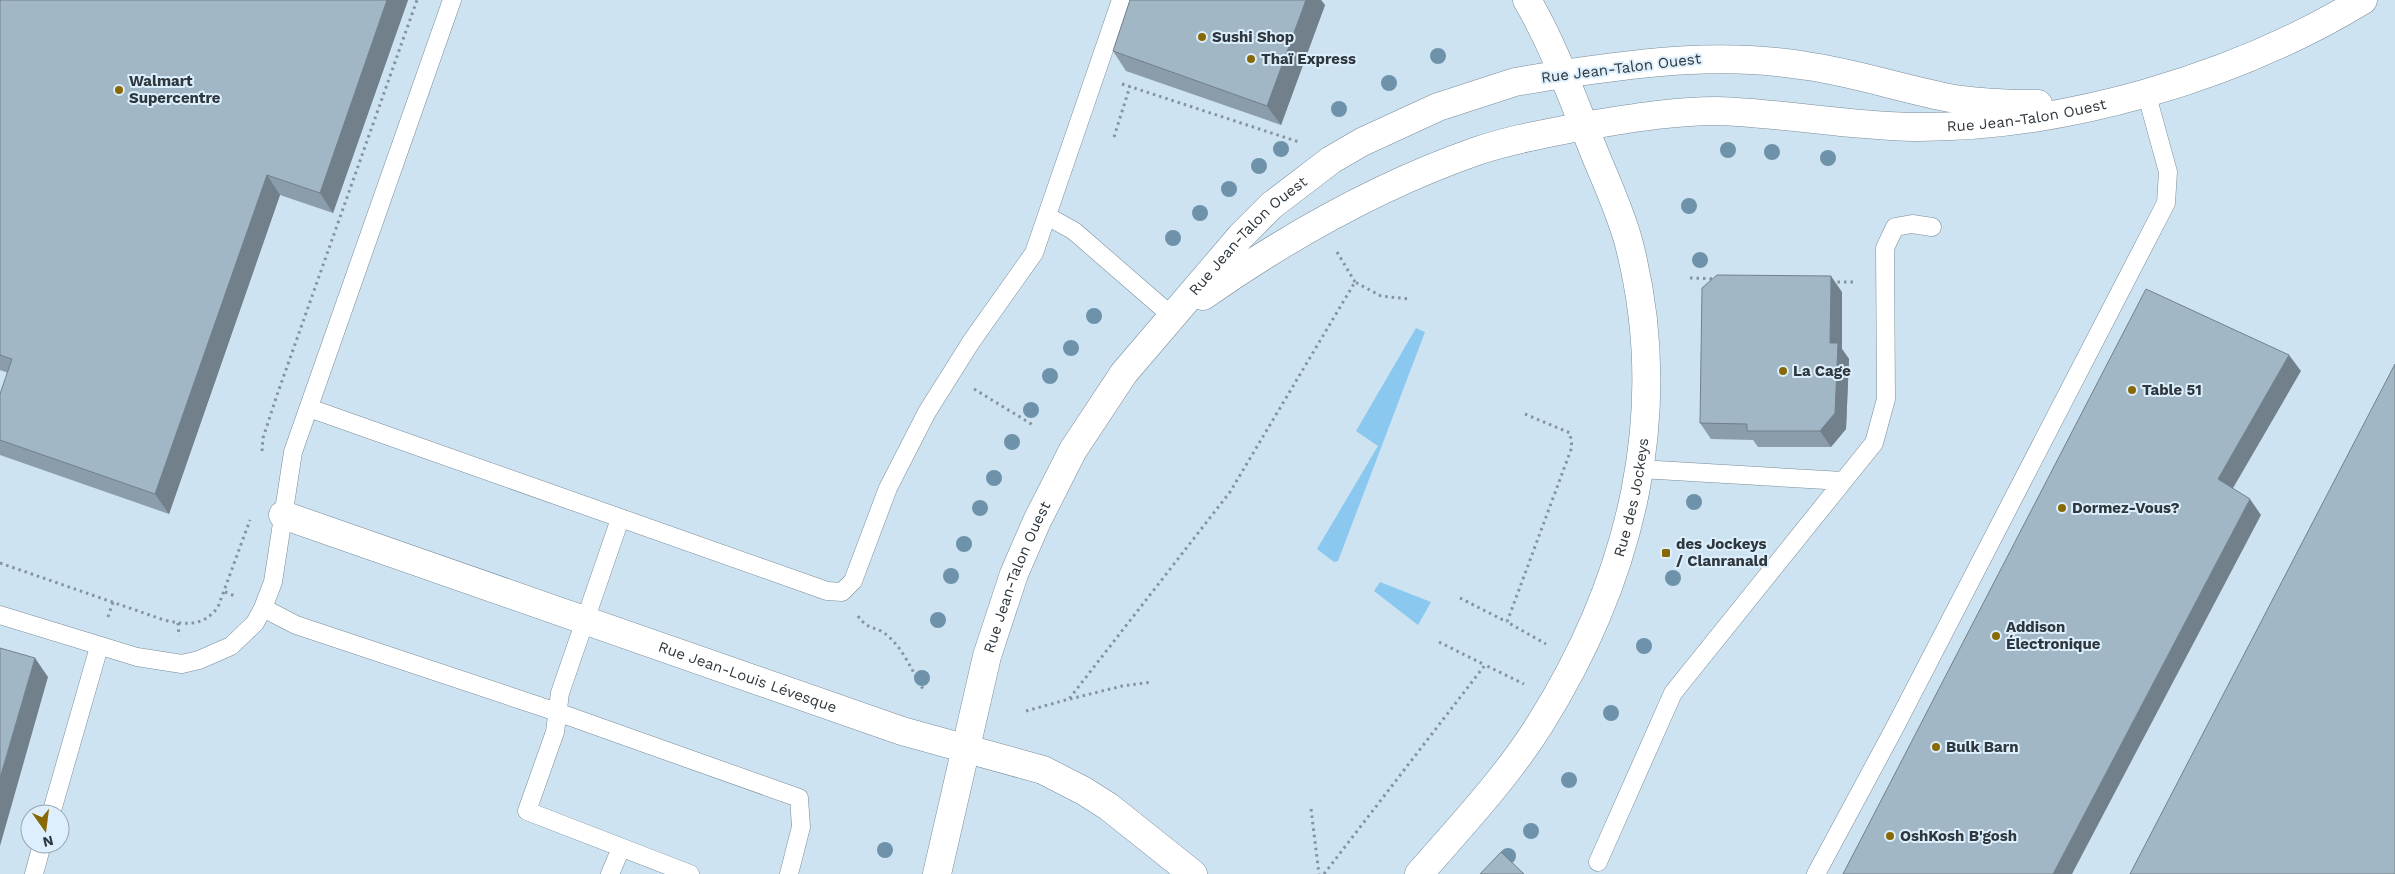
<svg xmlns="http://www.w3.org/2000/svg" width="2395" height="874" font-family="'Work Sans',sans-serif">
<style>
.green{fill:#8ac8f0}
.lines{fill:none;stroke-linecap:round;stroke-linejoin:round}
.service-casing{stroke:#788c9a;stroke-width:19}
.minor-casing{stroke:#788c9a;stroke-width:29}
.tertiary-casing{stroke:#788c9a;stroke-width:29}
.path{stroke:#84949f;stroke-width:3;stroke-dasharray:2.5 4;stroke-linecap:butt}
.service{stroke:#fff;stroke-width:18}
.minor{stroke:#fff;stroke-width:28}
.tertiary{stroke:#fff;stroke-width:28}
.tree{fill:#6d92a9}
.wall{fill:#8b9daa}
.shaded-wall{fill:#71808b}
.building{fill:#a2b7c6;stroke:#71808b}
.poi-dot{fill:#886905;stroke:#ddeffc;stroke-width:2}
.labels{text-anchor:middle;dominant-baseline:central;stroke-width:4;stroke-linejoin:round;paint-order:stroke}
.poi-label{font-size:15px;font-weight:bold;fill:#2e373d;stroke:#ddeffc;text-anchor:start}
.street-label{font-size:15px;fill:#2e373d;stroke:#ddeffc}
</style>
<rect width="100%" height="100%" fill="#cde3f2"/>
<path class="green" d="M1416,328L1425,332L1338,561L1334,562L1317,549L1378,446L1356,431Z
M1380,582L1431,602L1418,625L1374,591Z"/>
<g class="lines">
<g class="service-casing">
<path id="service" d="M1047,216L1074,231L1173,317
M309,408L827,591L842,592L853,581L888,488L927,412L971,342L1034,253L1121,0
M1640,469L1843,481
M620,519L560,693L555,732L527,811L690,874
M263,608L296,625L557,712L799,798L801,827L789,874
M0,615L137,657L182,664L199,660L231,646L255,623L263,608L273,582L293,452L452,0
M51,814L99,647
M1598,862L1673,693L1874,443L1886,399L1885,248L1895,227L1912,224L1932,227
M34,874L42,844
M610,874L621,848
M1816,874L1894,729L2166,203L2168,172L2146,92"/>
</g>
<g class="minor-casing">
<g id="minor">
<path d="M1563,74C1646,62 1723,52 1807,66C1857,73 1905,90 1955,99C1982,103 2010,104 2038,104"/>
<path id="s1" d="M1584,126C1628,119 1672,111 1717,111C1783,113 1848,126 1914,127C2063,128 2235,78 2363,0"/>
<path id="s2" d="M283,515L902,731L1043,770L1084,791L1109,807L1193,874"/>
<path id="s3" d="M1419,874C1461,826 1506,778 1540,724C1632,577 1673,410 1628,240C1620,212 1608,185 1597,159C1575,105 1556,50 1527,0"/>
</g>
</g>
<g class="tertiary-casing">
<g id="tertiary">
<path d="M1203,296C1289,236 1379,185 1477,151C1512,139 1549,133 1584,126"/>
<path id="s4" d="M937,874L987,656L1014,574L1037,521L1073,450L1124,373L1241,236L1272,205L1331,160L1362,142L1438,107L1515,82L1563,74"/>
</g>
</g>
<path class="path" d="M1122,84L1299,142
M1114,137L1130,86
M1337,252L1355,282
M1690,278L1717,279
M1831,282H1857
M974,389L1033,425
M1525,414L1570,433L1572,447L1507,622L1546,644
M262,451L263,438L277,395L417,0
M0,563L164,620C186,625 203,627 218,607L250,520
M225,592L237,597
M1460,598L1507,622
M858,616C869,632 877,625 889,637C904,650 913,673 923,689
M108,617L113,602
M178,623L179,636
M1439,642L1485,665
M1070,699L1122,686L1152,682
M1026,711L1069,699L1230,492L1355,282L1381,296L1409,299
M1311,809L1319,874
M1324,874L1485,665L1524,684"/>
<use href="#service" class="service"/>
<use href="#minor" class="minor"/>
<use href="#tertiary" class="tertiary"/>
</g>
<g class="tree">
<circle cx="1438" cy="56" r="8"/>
<circle cx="1389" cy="83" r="8"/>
<circle cx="1339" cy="109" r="8"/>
<circle cx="1281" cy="149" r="8"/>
<circle cx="1728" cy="150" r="8"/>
<circle cx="1772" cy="152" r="8"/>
<circle cx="1828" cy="158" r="8"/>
<circle cx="1259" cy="166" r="8"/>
<circle cx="1229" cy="189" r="8"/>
<circle cx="1689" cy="206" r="8"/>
<circle cx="1200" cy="213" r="8"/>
<circle cx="1173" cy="238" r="8"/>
<circle cx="1700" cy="260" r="8"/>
<circle cx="1094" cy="316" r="8"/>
<circle cx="1071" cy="348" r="8"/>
<circle cx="1050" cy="376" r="8"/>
<circle cx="1031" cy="410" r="8"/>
<circle cx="1012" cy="442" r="8"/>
<circle cx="994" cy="478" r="8"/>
<circle cx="1694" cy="502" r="8"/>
<circle cx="980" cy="508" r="8"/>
<circle cx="964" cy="544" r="8"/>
<circle cx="951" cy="576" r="8"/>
<circle cx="1673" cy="578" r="8"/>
<circle cx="938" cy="620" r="8"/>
<circle cx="1644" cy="646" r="8"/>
<circle cx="922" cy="678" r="8"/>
<circle cx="1611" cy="713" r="8"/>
<circle cx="1569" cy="780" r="8"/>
<circle cx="1531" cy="831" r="8"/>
<circle cx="885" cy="850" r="8"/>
<circle cx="1508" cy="856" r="8"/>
</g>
<path class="wall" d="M0,0H408L333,213L280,195L169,514L0,455V394L8,373L0,370Z
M1130,0H1321L1325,5L1281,125L1126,71L1113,51Z
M1842,292V349L1849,359L1846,429L1831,447H1758L1753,440L1711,439L1700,423Z"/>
<path class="shaded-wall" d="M387,0H408L333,213L320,193Z
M1306,0H1321L1325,5L1281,125L1267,106Z
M267,175L280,195L169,514L155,494Z
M1831,276L1842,292V349L1849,359L1846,429L1831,447L1820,431L1830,343Z
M2289,355L2301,371L2229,495L2218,479Z
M2250,499L2261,515L2072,874H2053Z
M35,658L48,677L0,846V778Z"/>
<path class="building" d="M0,0H387L320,193L267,175L155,494L0,440V394L12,359L0,355Z
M1130,0H1306L1267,106L1113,51Z
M1717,275L1831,276L1830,343H1838L1835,413L1820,431H1747V424L1700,423L1702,288Z
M2146,289L2289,355L2218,479L2250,499L2053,874H1843Z
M2395,364V874H2130Z
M0,648L35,658L0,778Z
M1501,852L1524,874H1480Z"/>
<g class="poi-dot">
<circle cx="1202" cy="37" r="5"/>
<circle cx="1251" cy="59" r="5"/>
<circle cx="119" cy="90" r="5"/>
<circle cx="1783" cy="371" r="5"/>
<circle cx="2132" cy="390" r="5"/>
<circle cx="2062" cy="508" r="5"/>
<rect x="1661" y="548" width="10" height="10" rx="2.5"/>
<circle cx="1996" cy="636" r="5"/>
<circle cx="1936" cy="747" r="5"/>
<circle cx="1890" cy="836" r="5"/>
</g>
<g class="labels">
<g class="poi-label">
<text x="1212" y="37">Sushi Shop</text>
<text x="1261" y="59">Thaï Express</text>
<text x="129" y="81">Walmart<tspan x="129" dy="17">Supercentre</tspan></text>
<text x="1793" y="371">La Cage</text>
<text x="2142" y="390">Table 51</text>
<text x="2072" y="508">Dormez-Vous?</text>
<text x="1676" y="544">des Jockeys<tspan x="1676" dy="17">/ Clanranald</tspan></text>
<text x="2006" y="627">Addison<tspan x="2006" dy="17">Électronique</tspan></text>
<text x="1946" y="747">Bulk Barn</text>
<text x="1900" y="836">OshKosh B'gosh</text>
</g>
<g class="street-label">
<text transform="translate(1621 68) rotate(-7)">Rue Jean-Talon Ouest</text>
<text stroke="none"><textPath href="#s1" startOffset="445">Rue Jean-Talon Ouest</textPath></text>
<text stroke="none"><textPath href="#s4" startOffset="725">Rue Jean-Talon Ouest</textPath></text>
<text stroke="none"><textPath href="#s3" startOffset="439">Rue des Jockeys</textPath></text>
<text stroke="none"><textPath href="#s4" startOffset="308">Rue Jean-Talon Ouest</textPath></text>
<text stroke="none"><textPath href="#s2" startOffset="492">Rue Jean-Louis Lévesque</textPath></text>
</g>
</g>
<g transform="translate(45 829) rotate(166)"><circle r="24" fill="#ddeffc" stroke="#97a5b0"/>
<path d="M0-4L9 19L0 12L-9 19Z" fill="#886905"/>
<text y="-8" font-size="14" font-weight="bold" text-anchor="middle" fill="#2e373d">N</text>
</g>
</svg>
